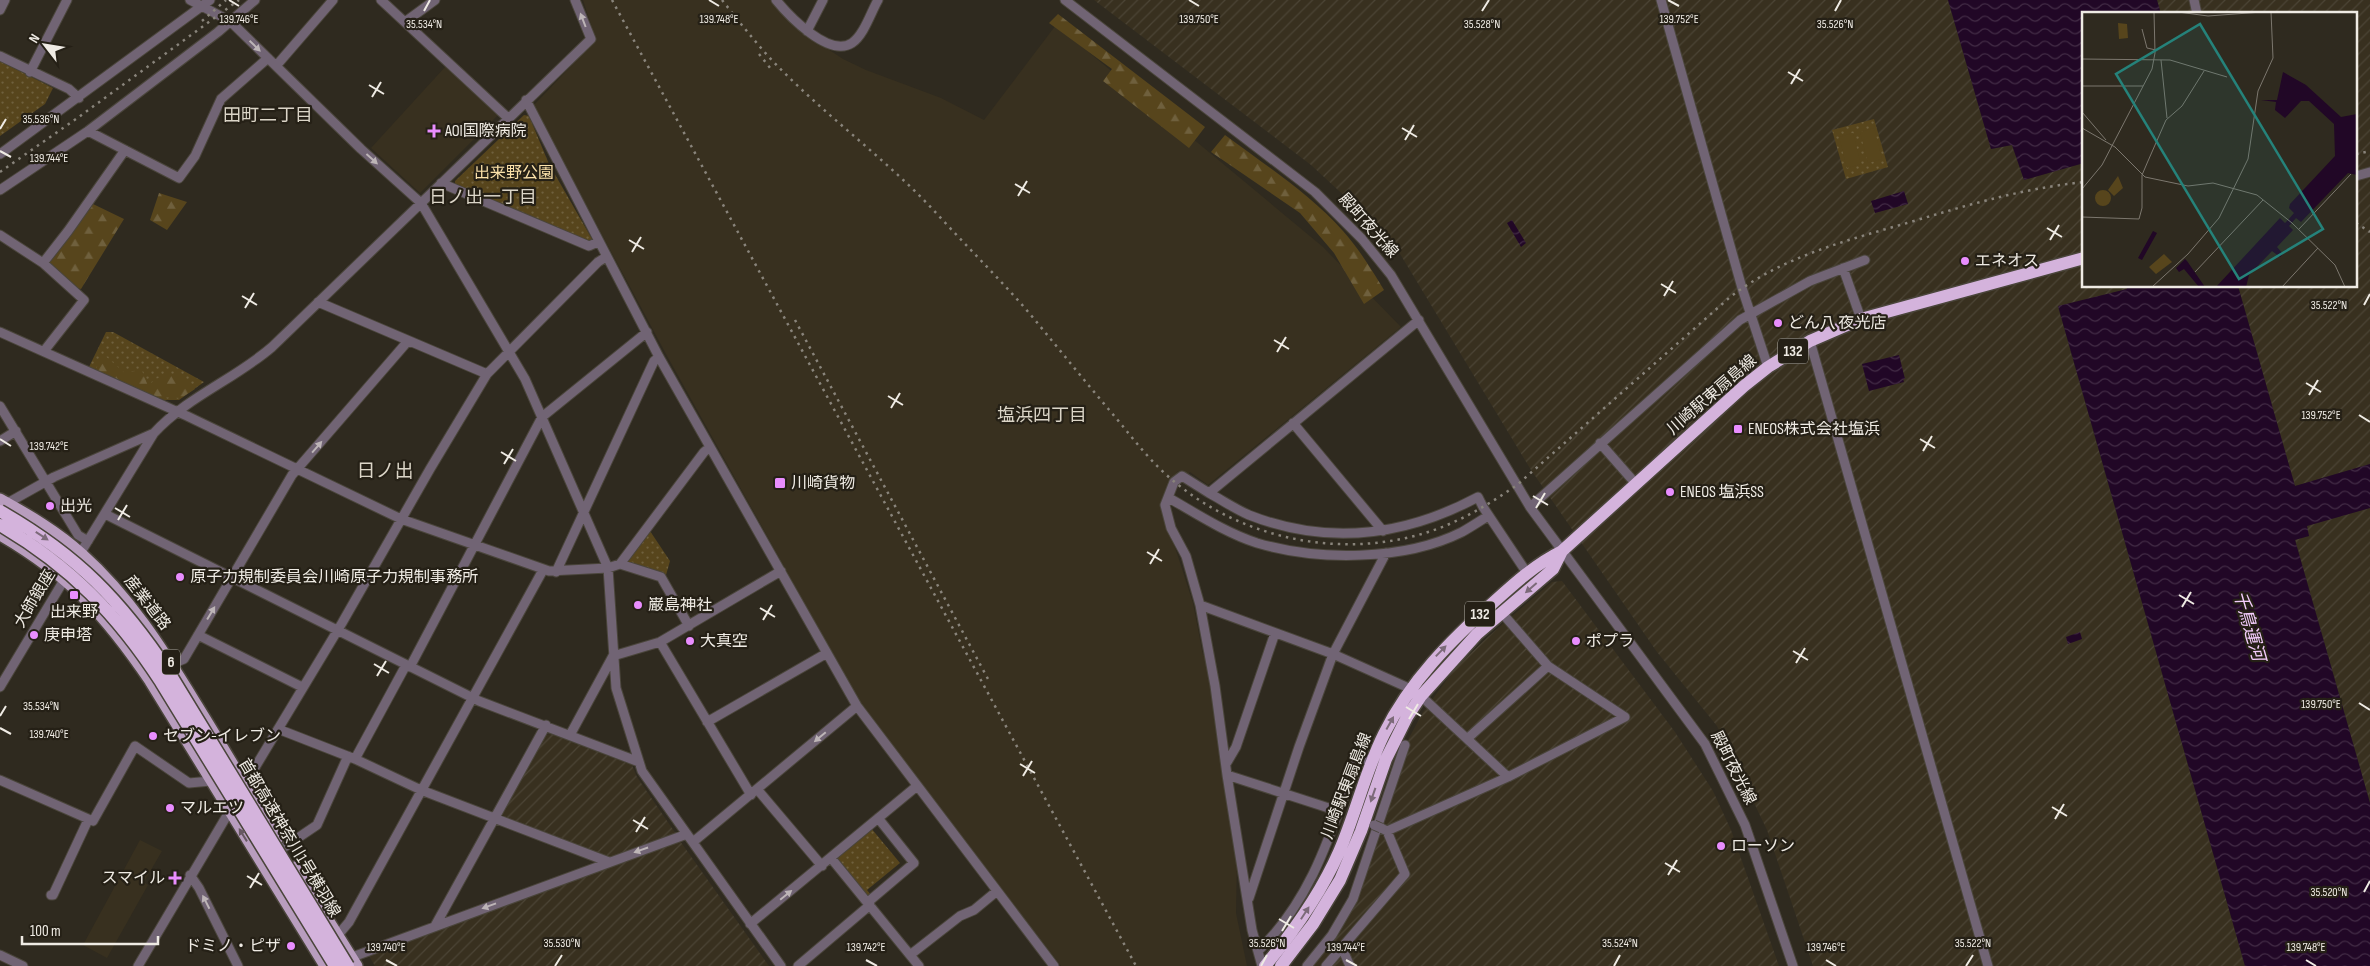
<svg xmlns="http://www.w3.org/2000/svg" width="2370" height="966" font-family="'Sofia Sans Condensed','Noto Sans JP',sans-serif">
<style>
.built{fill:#38301f}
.industrial{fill:url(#industrial-furrows)}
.grass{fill:url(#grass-dots)}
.forest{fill:url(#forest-firs)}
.garden{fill:#57451c}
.water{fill:url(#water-waves)}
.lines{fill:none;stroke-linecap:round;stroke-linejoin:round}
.minor-casing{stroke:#4a453b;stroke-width:11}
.major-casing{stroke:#4a453b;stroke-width:14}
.highway-casing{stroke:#4a453b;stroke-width:15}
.minor{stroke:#716474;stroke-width:9}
.major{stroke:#b89dbe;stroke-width:11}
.highway{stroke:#d4b3dc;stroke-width:12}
.rail{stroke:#89847b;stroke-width:2.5;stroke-dasharray:2.5 5;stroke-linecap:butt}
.minor-bridge-casing{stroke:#4a453b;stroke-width:11;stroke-linecap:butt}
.highway-bridge-casing{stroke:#4a453b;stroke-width:15;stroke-linecap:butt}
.minor-bridge{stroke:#716474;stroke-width:9}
.highway-bridge{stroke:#d4b3dc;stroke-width:12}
.oneway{fill:#bdb5b7}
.oneway2{fill:#7c6a79}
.oneway3{fill:#675862}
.ticks{fill:none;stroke:#efebe4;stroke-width:2}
.poi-dot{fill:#e98dfe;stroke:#252016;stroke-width:2}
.labels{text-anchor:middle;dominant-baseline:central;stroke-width:4.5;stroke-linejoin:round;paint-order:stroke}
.shield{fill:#252016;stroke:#b2aea6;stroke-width:1}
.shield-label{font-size:15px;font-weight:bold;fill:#efebe4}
.poi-label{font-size:16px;fill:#efebe4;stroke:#252016;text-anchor:start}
.park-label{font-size:16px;fill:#fbe1a9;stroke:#252016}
.street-label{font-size:16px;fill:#efebe4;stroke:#252016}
.neighbourhood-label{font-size:18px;fill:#dbd5c7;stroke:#252016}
.water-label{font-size:18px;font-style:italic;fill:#f4cdfd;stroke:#252016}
.quarter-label{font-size:19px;fill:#dbd5c7;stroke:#252016}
.inset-road{fill:none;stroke:#7c776e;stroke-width:1}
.view{fill:#25827a;fill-opacity:0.15;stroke:#25827a;stroke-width:2.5}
.inset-edge{fill:none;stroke:#efebe4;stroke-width:2.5}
.ticks-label{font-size:12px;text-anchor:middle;fill:#efebe4;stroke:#252016;stroke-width:4.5;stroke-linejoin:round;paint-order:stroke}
</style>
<defs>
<pattern id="industrial-furrows" width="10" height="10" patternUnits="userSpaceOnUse" patternTransform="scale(1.25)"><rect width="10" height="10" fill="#38301f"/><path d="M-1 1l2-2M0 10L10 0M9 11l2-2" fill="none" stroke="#4b4435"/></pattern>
<pattern id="grass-dots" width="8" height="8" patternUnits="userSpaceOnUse" patternTransform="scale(1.25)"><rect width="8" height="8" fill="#57451c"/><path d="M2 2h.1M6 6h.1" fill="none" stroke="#6f603d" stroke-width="1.8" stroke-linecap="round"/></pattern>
<pattern id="forest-firs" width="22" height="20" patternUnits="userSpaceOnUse" patternTransform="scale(1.25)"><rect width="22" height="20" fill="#57451c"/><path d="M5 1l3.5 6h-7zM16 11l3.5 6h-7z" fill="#6f603d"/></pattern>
<pattern id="water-waves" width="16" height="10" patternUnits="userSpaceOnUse" patternTransform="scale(1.25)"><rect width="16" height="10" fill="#210726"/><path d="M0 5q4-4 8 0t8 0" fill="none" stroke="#422b45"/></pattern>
</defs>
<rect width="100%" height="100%" fill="#2f2a1f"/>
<path class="built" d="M583,0H770L796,28L843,59L866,70L941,98L984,120L1056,25L1323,247L1401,327L1208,485L1190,472L1188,474L1178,471L1167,488L1162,507L1193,603L1203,655H1206L1237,861L1236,913L1247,966H1061L865,712L666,354L533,106L596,40Z
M446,66L498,115L420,193L371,148Z
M140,840L162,851L144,882L148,885L107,958L83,945Z"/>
<path class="industrial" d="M1094,0H1948L1991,149L2012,145L2024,180L2084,163V286H2126L2127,289L2058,307L2245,966H1813L1767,830L1717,726L1657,652L1531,470L1391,239L1311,165Z
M2157,0H2370V464L2295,486L2238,286H2356V14H2161Z
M2370,508V803L2295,539L2309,536L2306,526Z
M1562,581L1675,732L1713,791L1731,830L1779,966H1310L1337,932L1409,738L1423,712L1457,666L1489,636L1552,582Z
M551,734L632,765L637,777L676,834L609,858L503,817L502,813L546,735Z
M680,841L769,966H375L369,956Z"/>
<path class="grass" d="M0,61L53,88L45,104L0,136Z
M524,115L529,116L549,164L592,239L587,242L455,186V181Z
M1874,119L1888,167L1846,179L1832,130Z
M106,332H113L204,382L179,400H164L88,369Z
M650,531L670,561L666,575L628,564L626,561Z
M871,828L900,863L867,890L871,895L869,897L837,862L838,855Z"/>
<path class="forest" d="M1058,14L1205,127L1189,148L1103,81L1112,69L1049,23Z
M1225,135C1265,165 1309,193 1343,231C1359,249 1372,270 1384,290L1364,304L1334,253L1300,213L1211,152Z
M159,193L187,202L167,230L150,220Z
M93,204L124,219L81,289L76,288L47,264Z
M103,354L126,374L141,368L148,386C156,377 172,369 184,377C188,380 191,386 195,389L181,398L155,397L95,371Z"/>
<path class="garden" d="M1874,128L1882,159L1868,163L1860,132Z
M1853,133L1861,164L1847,168L1839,137Z"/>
<path class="water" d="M1948,0H2157L2161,14H2084V163L2024,180L2012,145L1991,149Z
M1904,191L1908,204L1875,213L1871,201Z
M1512,220L1526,243L1521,247L1507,223Z
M2126,286H2238L2295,486L2370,464V508L2307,526L2309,536L2295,540L2370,803V966H2245L2058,306L2127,289Z
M1899,355L1905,379H1903L1904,382L1869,391L1862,364Z
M2080,632L2082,639L2068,644L2066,637Z"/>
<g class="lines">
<g class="minor-casing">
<path id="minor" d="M190,0L230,21L361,149L421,203L525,379L608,568L616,688L642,771L781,966
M381,0L508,118
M776,0C789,16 829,58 852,43C864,35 871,12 878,0
M1065,0L1315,192L1362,239L1391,275L1530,507L1705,744L1745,825L1793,966
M1661,0L1742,288L1768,367
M2194,0L2197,14
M0,10L5,0
M405,22L435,0
M807,31L823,0
M0,56L69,89L79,98
M276,66L333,0
M30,72L67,0
M526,100L659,357L857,706L1054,966
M88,131L179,178L195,156L221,99L268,58
M0,154L210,0
M2356,176L2370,172
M441,183L589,246L598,242
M0,190L88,131L218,32L255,0
M0,235L43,263L84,300L44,351
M43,263L68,231L125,150
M1843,268L1861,319
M318,302L487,374
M0,332L187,416L401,519L549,571L608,568L620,564L704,452L709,448
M1810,341L1988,966
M0,406L78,535L88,541
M1293,423L1383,531
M0,441L16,431
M1600,443L1636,484
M1209,493C1222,500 1235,509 1249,515C1328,546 1405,536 1478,497L1483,507L1527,573
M1169,498C1197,514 1226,533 1257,543C1318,561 1404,561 1462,532C1471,527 1480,521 1488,516
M4,505L54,477L154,433
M1530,507L1740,320L1810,281L1865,260
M105,514L479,701L639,762
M78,557L154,433C187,397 235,379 272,347L591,39L575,0
M620,564L661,577L689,626
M556,572L654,361L659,357
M1200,605L1333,654L1411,689L1421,696L1508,777
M198,635L302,687
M660,642L751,795
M172,664L184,659L292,475L408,341
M410,667L542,417L647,332
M0,687L67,575
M707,722L827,653
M278,729L355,759L421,790L609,862
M570,735L613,656L660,642L781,571
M1468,738L1548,666
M355,759L406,665
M1226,764L1236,747L1275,633
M1227,775L1338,811
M0,780L93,821L135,746L189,783L211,781
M242,789L342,623L430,469L487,374L598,262L606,257
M757,789L822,866
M1381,828L1387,831L1508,777L1625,717L1548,666L1502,613
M693,842L857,706
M283,848L317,825L348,756
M831,858L919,966
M190,875L199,888L238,966
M51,895H53L88,820
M1249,898L1299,747L1333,654L1386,553
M868,902L914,863L878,818
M750,924L917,786
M435,926L546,725
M338,935L349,922L543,570
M1342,948L1350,966
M1258,951C1313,899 1332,829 1357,760L1372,759
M0,955L23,966
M910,955L960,916L974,910L997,891
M347,959L687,834
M138,966L232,807
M798,966L870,905
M1262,966L1252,930L1227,775L1215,686L1200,605L1186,556L1171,528L1165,505L1174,482L1182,476L1209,493L1419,320
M1307,966L1332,935L1353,899L1405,745
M1326,966L1405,874L1387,831"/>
</g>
<g class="major-casing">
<path id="major" d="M0,499C29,515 58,532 82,554C129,596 162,648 195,702C223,747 250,793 277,839
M0,535C69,575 106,616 150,681L325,966
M295,867L357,966"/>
</g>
<g class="highway-casing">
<path id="highway" d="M1265,966C1294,931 1321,893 1339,852C1356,813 1365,772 1384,734C1410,681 1451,640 1495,601C1516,582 1536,564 1562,551L1744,386L1768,367L1810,341L1861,319L2084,258
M1281,966L1313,924L1340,880L1361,831L1386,759L1407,717L1421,696L1477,634L1553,569L1562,551"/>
</g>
<use href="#minor" class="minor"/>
<use href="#major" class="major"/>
<use href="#highway" class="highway"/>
<path class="rail" d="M612,0L1136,966
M722,0C737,19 752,38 768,56C821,113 886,158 938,215C969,249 1001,280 1030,314C1059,349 1087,384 1116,418C1135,441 1153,465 1176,483C1244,539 1340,559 1425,533C1458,523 1488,505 1517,485L1729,298C1781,257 1845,241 1907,223C1968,205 2020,189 2084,182
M202,21L226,0
M759,54L771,69
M2356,154L2370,151
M0,172L76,119L239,0
M2356,223L2370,232
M795,320L988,679"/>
<g class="minor-bridge-casing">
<path id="minor-bridge" d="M1374,825L1381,828"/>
</g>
<g class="highway-bridge-casing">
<path id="highway-bridge" d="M0,511C77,555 121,600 170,674L348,966
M0,525C70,566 117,614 161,682L335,966"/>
</g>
<use href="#minor-bridge" class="minor-bridge"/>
<use href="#highway-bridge" class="highway-bridge"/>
</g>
<defs><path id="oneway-solid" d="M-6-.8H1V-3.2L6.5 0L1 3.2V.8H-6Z" transform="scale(1.25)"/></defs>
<g class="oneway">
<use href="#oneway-solid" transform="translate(583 20) rotate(-111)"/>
<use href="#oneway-solid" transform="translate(255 46) rotate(44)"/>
<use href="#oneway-solid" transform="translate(372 159) rotate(42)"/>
<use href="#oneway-solid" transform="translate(317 447) rotate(-49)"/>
<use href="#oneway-solid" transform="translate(211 613) rotate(-59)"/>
<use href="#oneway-solid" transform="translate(820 737) rotate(140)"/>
<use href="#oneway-solid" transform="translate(641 850) rotate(161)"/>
<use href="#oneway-solid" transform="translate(786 895) rotate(-39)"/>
<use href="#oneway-solid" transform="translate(206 902) rotate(-117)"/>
<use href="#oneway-solid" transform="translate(489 906) rotate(160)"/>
</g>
<g class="oneway2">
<use href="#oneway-solid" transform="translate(42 536) rotate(33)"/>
<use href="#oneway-solid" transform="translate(1531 588) rotate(139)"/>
<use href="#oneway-solid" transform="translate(1441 651) rotate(-46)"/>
<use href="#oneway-solid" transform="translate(1390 723) rotate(-61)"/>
<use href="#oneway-solid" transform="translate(1373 795) rotate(109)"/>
<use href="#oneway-solid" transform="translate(1305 913) rotate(-57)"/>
</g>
<use class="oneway3" href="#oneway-solid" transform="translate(243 835) rotate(-122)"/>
<path class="ticks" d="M229,0L239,6M709,0L719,6M1189,0L1199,6M1668,0L1679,6M424,11L430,0M1482,11L1489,0M1835,11L1841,0M1788,72L1803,81M1791,84L1800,69M369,85L384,94M372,97L381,82M1402,128L1417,137M0,129L6,119M1405,140L1414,125M0,151L11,157M1015,184L1030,193M1018,196L1027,181M2047,228L2062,237M629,240L644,249M2050,240L2059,225M632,252L641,237M1661,284L1676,293M242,296L257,305M1664,296L1673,281M2364,305L2370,294M245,308L254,293M1274,340L1289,349M1277,352L1286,337M2306,383L2321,392M2309,395L2318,380M888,396L903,405M891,408L900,393M2359,415L2370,422M0,439L11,446M1920,439L1935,448M1923,451L1932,436M501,452L516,461M504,464L513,449M1533,496L1548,505M115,508L130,517M1536,508L1545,493M118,520L127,505M1147,552L1162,561M1150,564L1159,549M2179,595L2194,604M2182,607L2191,592M760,608L775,617M763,620L772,605M1793,651L1808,660M1796,663L1805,648M374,664L389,673M377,676L386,661M2359,703L2370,710M1406,707L1421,716M0,716L6,706M1409,719L1418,704M0,728L11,734M1020,764L1035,773M1023,776L1032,761M2052,807L2067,816M2055,819L2064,804M633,820L648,829M636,832L645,817M1665,863L1680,872M1668,875L1677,860M247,876L262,885M250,888L259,873M2364,892L2370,881M1279,919L1294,928M1282,931L1291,916M386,960L397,966M866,960L877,966M1346,960L1357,966M1826,960L1836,966M2306,960L2316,966M555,966L562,955M1261,966L1267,955M1614,966L1620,955M1966,966L1973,955"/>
<g class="poi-dot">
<path d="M431.5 123.5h5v5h5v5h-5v5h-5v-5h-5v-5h5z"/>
<circle cx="1965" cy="261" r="5"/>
<circle cx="1778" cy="323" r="5"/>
<rect x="1733" y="424" width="10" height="10" rx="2.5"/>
<rect x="774" y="477" width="12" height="12" rx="2.5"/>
<circle cx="1670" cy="492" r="5"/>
<circle cx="50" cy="506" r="5"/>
<circle cx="180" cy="577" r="5"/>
<rect x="69" y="590" width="10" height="10" rx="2.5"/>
<circle cx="638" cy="605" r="5"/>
<circle cx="34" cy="635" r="5"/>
<circle cx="690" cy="641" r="5"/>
<circle cx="1576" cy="641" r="5"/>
<circle cx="153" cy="736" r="5"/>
<circle cx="170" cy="808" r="5"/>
<circle cx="1721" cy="846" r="5"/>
<path d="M172.5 870.5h5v5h5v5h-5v5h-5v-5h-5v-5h5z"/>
<circle cx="291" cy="946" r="5"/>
</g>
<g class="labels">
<g class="shield">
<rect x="1778" y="338.5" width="30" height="25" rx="4"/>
<rect x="1465" y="601.5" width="30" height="25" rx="4"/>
<rect x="162" y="649.5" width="18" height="25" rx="4"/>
</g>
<g class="shield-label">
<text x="1793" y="351">132</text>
<text x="1480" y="614">132</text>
<text x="171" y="662">6</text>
</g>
<g class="poi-label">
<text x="445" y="131">AOI国際病院</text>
<text x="1975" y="261">エネオス</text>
<text x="1788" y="323">どん八 夜光店</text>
<text x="1748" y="429">ENEOS株式会社塩浜</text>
<text x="791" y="483">川崎貨物</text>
<text x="1680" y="492">ENEOS 塩浜SS</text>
<text x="60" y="506">出光</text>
<text x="190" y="577">原子力規制委員会川崎原子力規制事務所</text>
<text x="648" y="605">巌島神社</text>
<text x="74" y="612" text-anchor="middle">出来野</text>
<text x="44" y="635">庚申塔</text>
<text x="700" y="641">大真空</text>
<text x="1586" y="641">ポプラ</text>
<text x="163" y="736">セブン-イレブン</text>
<text x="180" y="808">マルエツ</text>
<text x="1731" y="846">ローソン</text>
<text x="165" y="878" text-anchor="end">スマイル</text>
<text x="281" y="946" text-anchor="end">ドミノ・ピザ</text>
</g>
<g class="park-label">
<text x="514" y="173">出来野公園</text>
</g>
<g class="street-label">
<text transform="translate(1368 226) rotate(48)">殿町夜光線</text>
<text transform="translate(1712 395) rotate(-41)">川崎駅東扇島線</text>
<text transform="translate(35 599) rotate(-59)">大師銀座</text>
<text transform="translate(147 603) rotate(52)">産業道路</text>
<text transform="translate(1733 768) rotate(63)">殿町夜光線</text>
<text transform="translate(1347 786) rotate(-69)">川崎駅東扇島線</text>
<text transform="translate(289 838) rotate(59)">首都高速神奈川1号横羽線</text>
</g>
<g class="neighbourhood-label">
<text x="268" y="115">田町二丁目</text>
<text x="483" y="197">日ノ出一丁目</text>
<text x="1042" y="415">塩浜四丁目</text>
</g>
<g class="water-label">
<text transform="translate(2249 626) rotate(74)">千鳥運河</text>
</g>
<g class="quarter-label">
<text x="385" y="471">日ノ出</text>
</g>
</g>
<g transform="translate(2082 12)">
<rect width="275" height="275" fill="#2f2a1f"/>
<path d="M36,11L45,12L46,26L37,27ZM36,164L41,176L32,184L26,178ZM13 186a8 8 0 1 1 16 0a8 8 0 1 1-16 0ZM82,242L90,250L74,262L67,255Z" fill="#57451c"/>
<path d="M201,60L224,73L259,105L275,102V163L266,161L219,210L214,206L207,214L211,218L195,235L201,242L198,245L190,239L167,263L164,275H134L198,206L203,211L206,208L212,201L207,196L208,192L253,144L252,112L227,89H219L203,106L193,98L194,90L179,88H195ZM71,219L75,221L60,248L56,246ZM103,247L105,249L123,275H117L102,257L97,260L94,256Z" fill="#210726"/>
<path class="inset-road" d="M96,0L126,4L180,0M60,17L65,36L74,38M0,47L88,48L145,65M79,48L85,106M0,74H61M0,100L24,128M0,116L33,135L63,165L106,174L131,171L175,183L210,211M0,177L20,153L70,57L73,41L72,0M0,205L57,207L60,196V163L66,149L84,108L100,94L122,59M210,211L253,253L263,275M217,217L269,162M113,260L181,188M70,275L106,242L137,206L166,147L176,79L191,46L189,0M200,275L236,236"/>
<path class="view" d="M118,12L241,217L157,267L34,62Z"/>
<rect width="275" height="275" class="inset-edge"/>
</g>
<g class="ticks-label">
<text x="239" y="23">139.746°E</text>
<text x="719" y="23">139.748°E</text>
<text x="1199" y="23">139.750°E</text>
<text x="1679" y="23">139.752°E</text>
<text x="1482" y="28">35.528°N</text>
<text x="1835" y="28">35.526°N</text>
<text x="424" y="28">35.534°N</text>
<text x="41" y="123">35.536°N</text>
<text x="49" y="162">139.744°E</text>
<text x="2329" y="309">35.522°N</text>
<text x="2321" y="419">139.752°E</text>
<text x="49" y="450">139.742°E</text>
<text x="2321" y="708">139.750°E</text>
<text x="41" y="710">35.534°N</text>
<text x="49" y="738">139.740°E</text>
<text x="2329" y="896">35.520°N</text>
<text x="562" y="947">35.530°N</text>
<text x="1267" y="947">35.526°N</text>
<text x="1620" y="947">35.524°N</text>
<text x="1973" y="947">35.522°N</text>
<text x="386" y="951">139.740°E</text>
<text x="866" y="951">139.742°E</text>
<text x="1346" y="951">139.744°E</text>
<text x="1826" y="951">139.746°E</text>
<text x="2306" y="951">139.748°E</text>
</g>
<g transform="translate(45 45) rotate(301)" stroke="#252016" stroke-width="4" paint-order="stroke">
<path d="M0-4L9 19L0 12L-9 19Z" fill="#efebe4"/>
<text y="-8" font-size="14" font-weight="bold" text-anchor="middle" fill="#efebe4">N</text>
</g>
<path d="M22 936v8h136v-8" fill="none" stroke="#efebe4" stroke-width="2.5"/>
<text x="30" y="936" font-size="15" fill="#efebe4" stroke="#252016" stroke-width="4" paint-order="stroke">100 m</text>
</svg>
